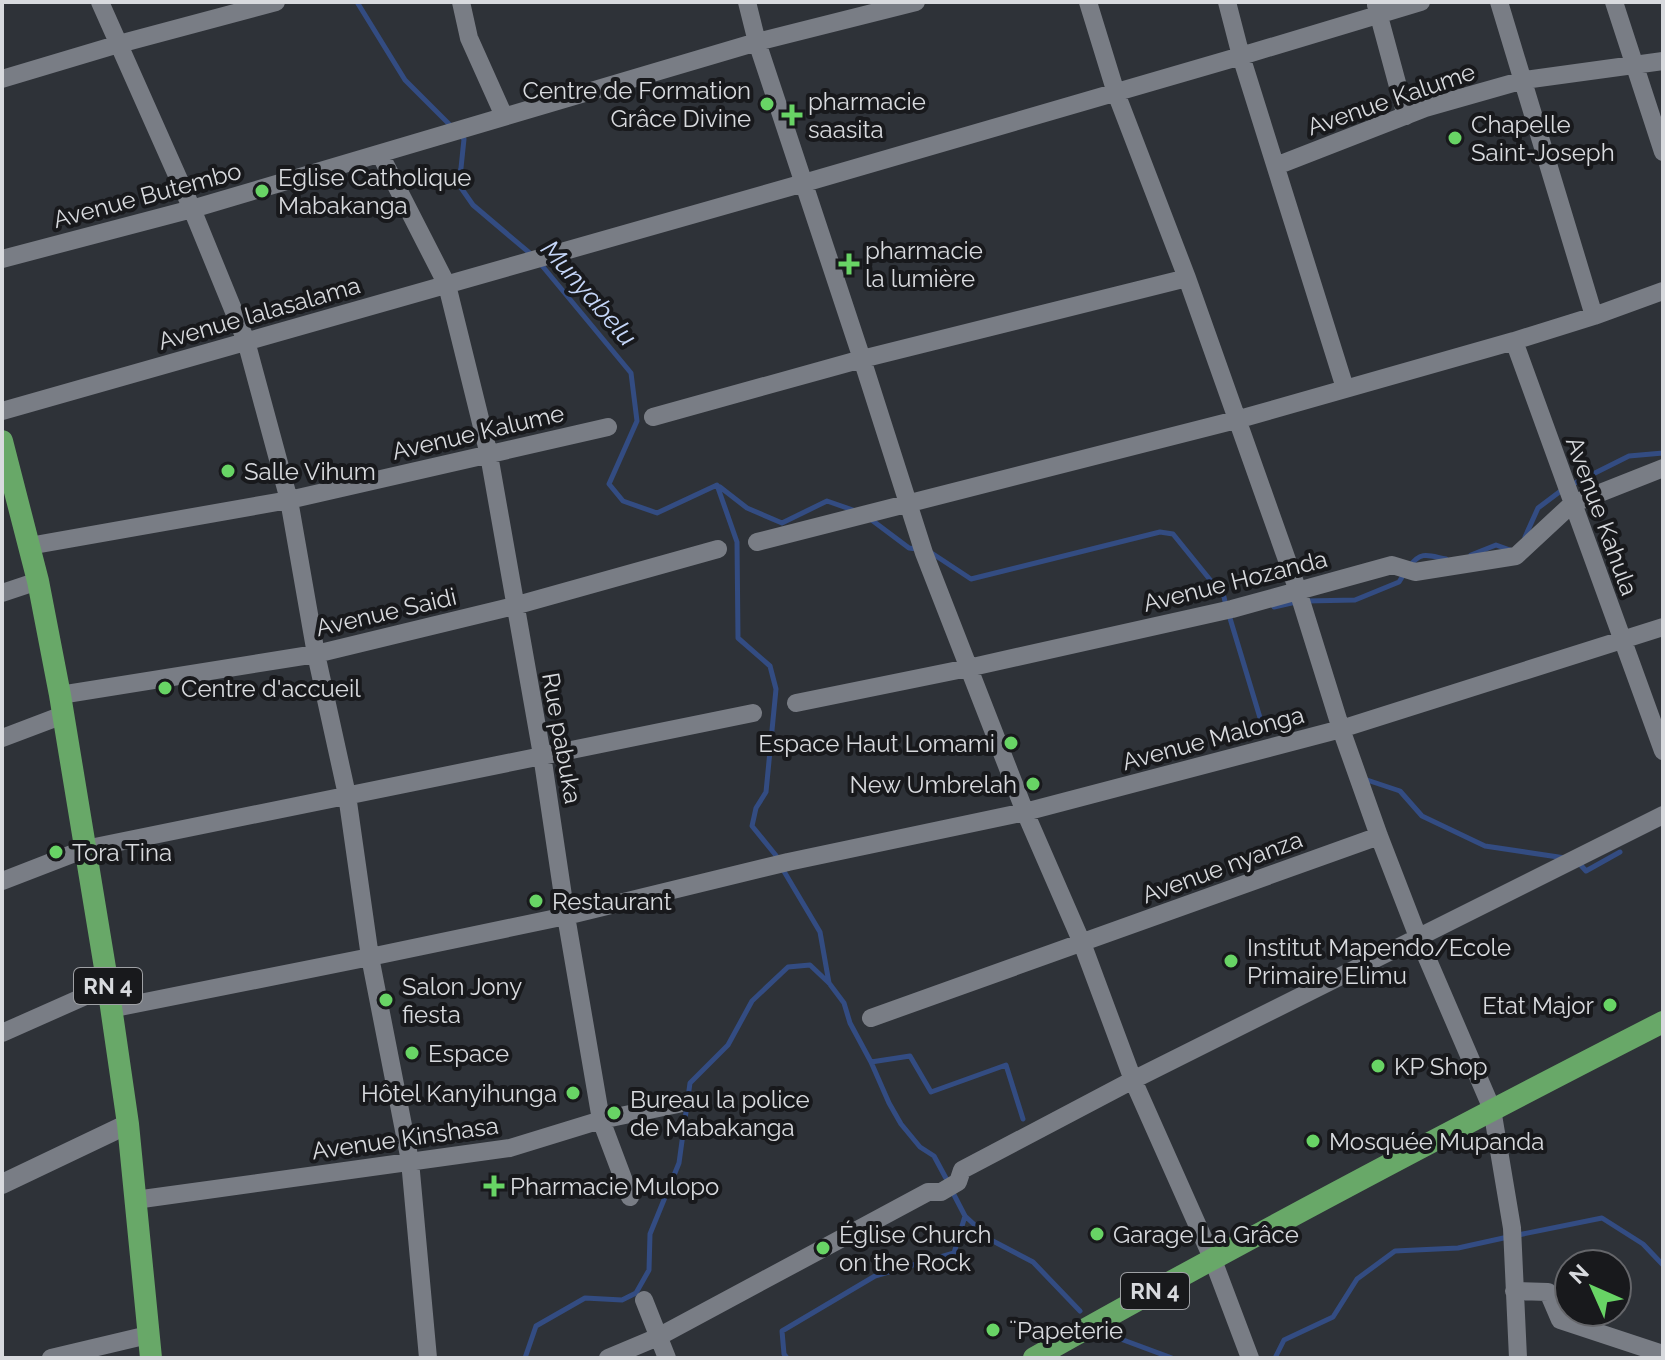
<svg xmlns="http://www.w3.org/2000/svg" width="1665" height="1360" font-family="Raleway,sans-serif">
<style>
.lines{fill:none;stroke-linecap:round;stroke-linejoin:round}
.stream{stroke:#334c82;stroke-width:5}
.minor{stroke:#797d85;stroke-width:18}
.tertiary{stroke:#797d85;stroke-width:20}
.trunk{stroke:#68a868;stroke-width:22}
.poi-dot{fill:#68d465;stroke:#18191c;stroke-width:3}
.labels{text-anchor:middle;dominant-baseline:central;stroke-width:8;stroke-linejoin:round;paint-order:stroke}
.shield{fill:#18191c;stroke:#9ea0a4;stroke-width:2}
.shield-label{font-size:22px;font-weight:bold;fill:#d8dade}
.poi-label{font-size:24px;fill:#d8dade;stroke:#18191c;text-anchor:start}
.street-label{font-size:24px;fill:#d8dade;stroke:#18191c}
.water-label{font-size:26px;font-style:italic;fill:#c5d6f8;stroke:#18191c}
</style>
<rect width="100%" height="100%" fill="#2e3238"/>
<g class="lines">
<path class="stream" d="M357,2L405,80L454,129
M461,136L464,139L461,168L457,182L473,205L532,255
M539,262L631,373L637,421L609,484L623,501L657,513L717,485L737,542L738,638L770,666L776,689L766,792L756,808L752,826L778,858
M1571,485L1629,456L1663,453
M720,487L747,508L782,523L827,501L853,510
M869,518L909,548L917,549
M1525,537L1538,508L1562,490
M927,550L971,579L1160,532L1173,534L1224,597L1226,606
M1471,555L1496,545L1510,550
M1410,566C1421,550 1430,556 1446,559
M1306,601L1355,600L1399,582L1404,574
M1274,607L1296,602
M1229,615L1261,721
M1364,779L1400,791L1422,816L1485,846L1565,858
M1578,862L1586,871L1620,852
M782,868L820,932L829,983
M871,1062L910,1056L931,1092L1006,1065L1023,1119
M952,1191L965,1216L991,1240L1033,1262L1080,1311
M1518,1235L1602,1218L1643,1244L1663,1265
M1118,1338L1172,1358
M525,1358L536,1326L585,1298L622,1300L636,1293L649,1270L650,1234L679,1163L690,1083L728,1045L752,1001L788,967L810,965L829,983L844,1003L850,1023L871,1062L889,1103L901,1124L920,1147L934,1156L948,1182
M787,1358L784,1354L782,1331L875,1276L954,1253L965,1216
M1275,1358L1284,1340L1333,1317L1357,1279L1395,1251L1458,1248L1508,1237"/>
<path class="minor" d="M100,2L192,209L246,341L289,500L316,654L347,795L370,957L410,1161L428,1358
M461,2L469,38L504,116
M747,2L757,42L862,359L924,553L1025,812L1082,943L1133,1080L1213,1260L1250,1358
M1088,2L1116,93L1187,278L1298,591L1341,729L1379,836L1418,937L1492,1109L1512,1228L1518,1358
M1227,2L1241,56L1345,388
M1499,2L1594,316
M1614,2L1663,152
M1376,5L1406,116
M2,79L119,44L276,2
M380,154L447,285L489,455L542,755L566,916L601,1120L630,1197
M1276,166L1425,108L1524,80L1663,61
M2,259L192,209L757,42L916,2
M1514,341L1663,751
M2,411L804,183L1241,56L1421,2
M653,417L862,359L1187,278
M757,542L1236,420L1514,341L1594,316L1663,291
M29,546L289,500L608,427
M2,593L38,581
M60,695L316,654L514,606L718,549
M796,703L968,668L1232,609L1392,565L1415,572L1516,556L1572,504L1663,468
M2,738L63,715
M2,881L85,849L753,713
M110,1009L370,957L566,916L788,862L1025,812L1341,729L1663,627
M871,1018L1379,836
M2,1033L108,986
M135,1200L510,1148L601,1120L678,1104
M1514,1291L1548,1292L1560,1320L1663,1354
M644,1300L667,1358
M51,1358L148,1335
M608,1358L658,1337L928,1192H941L958,1182L962,1170L1133,1080L1663,815"/>
<path class="tertiary" d="M2,1184L128,1124"/>
<path class="trunk" d="M2,441L38,581L60,695L108,986L128,1124L151,1358
M1034,1358C1241,1241 1452,1130 1663,1022"/>
</g>
<g class="poi-dot">
<circle cx="767" cy="104" r="8"/>
<path d="M788 103h8v8h8v8h-8v8h-8v-8h-8v-8h8z"/>
<circle cx="1455" cy="138" r="8"/>
<circle cx="262" cy="191" r="8"/>
<path d="M845 252h8v8h8v8h-8v8h-8v-8h-8v-8h8z"/>
<circle cx="228" cy="471" r="8"/>
<circle cx="165" cy="688" r="8"/>
<circle cx="1011" cy="743" r="8"/>
<circle cx="1033" cy="784" r="8"/>
<circle cx="56" cy="852" r="8"/>
<circle cx="536" cy="901" r="8"/>
<circle cx="1231" cy="961" r="8"/>
<circle cx="386" cy="1000" r="8"/>
<circle cx="1610" cy="1005" r="8"/>
<circle cx="412" cy="1053" r="8"/>
<circle cx="1378" cy="1066" r="8"/>
<circle cx="573" cy="1093" r="8"/>
<circle cx="614" cy="1113" r="8"/>
<circle cx="1313" cy="1141" r="8"/>
<path d="M490 1174h8v8h8v8h-8v8h-8v-8h-8v-8h8z"/>
<circle cx="1097" cy="1234" r="8"/>
<circle cx="823" cy="1248" r="8"/>
<circle cx="993" cy="1330" r="8"/>
</g>
<g class="labels">
<g class="shield">
<rect x="74" y="968" width="68" height="36" rx="6"/>
<rect x="1121" y="1273" width="68" height="36" rx="6"/>
</g>
<g class="shield-label">
<text x="108" y="986">RN 4</text>
<text x="1155" y="1291">RN 4</text>
</g>
<g class="poi-label">
<text x="751" y="90" text-anchor="end">Centre de Formation<tspan x="751" dy="28">Grâce Divine</tspan></text>
<text x="808" y="101">pharmacie<tspan x="808" dy="28">saasita</tspan></text>
<text x="1471" y="124">Chapelle<tspan x="1471" dy="28">Saint-Joseph</tspan></text>
<text x="278" y="177">Eglise Catholique<tspan x="278" dy="28">Mabakanga</tspan></text>
<text x="865" y="250">pharmacie<tspan x="865" dy="28">la lumière</tspan></text>
<text x="244" y="471">Salle Vihum</text>
<text x="181" y="688">Centre d'accueil</text>
<text x="995" y="743" text-anchor="end">Espace Haut Lomami</text>
<text x="1017" y="784" text-anchor="end">New Umbrelah</text>
<text x="72" y="852">Tora Tina</text>
<text x="552" y="901">Restaurant</text>
<text x="1247" y="947">Institut Mapendo/Ecole<tspan x="1247" dy="28">Primaire Elimu</tspan></text>
<text x="402" y="986">Salon Jony<tspan x="402" dy="28">fiesta</tspan></text>
<text x="1594" y="1005" text-anchor="end">Etat Major</text>
<text x="428" y="1053">Espace</text>
<text x="1394" y="1066">KP Shop</text>
<text x="557" y="1093" text-anchor="end">Hôtel Kanyihunga</text>
<text x="630" y="1099">Bureau la police<tspan x="630" dy="28">de Mabakanga</tspan></text>
<text x="1329" y="1141">Mosquée Mupanda</text>
<text x="510" y="1186">Pharmacie Mulopo</text>
<text x="839" y="1234">Église Church<tspan x="839" dy="28">on the Rock</tspan></text>
<text x="1113" y="1234">Garage La Grâce</text>
<text x="1009" y="1330">¨Papeterie</text>
</g>
<g class="street-label">
<text transform="translate(1391 99) rotate(-19)">Avenue Kalume</text>
<text transform="translate(147 195) rotate(-15)">Avenue Butembo</text>
<text transform="translate(259 313) rotate(-16)">Avenue lalasalama</text>
<text transform="translate(478 432) rotate(-13)">Avenue Kalume</text>
<text transform="translate(1602 516) rotate(70)">Avenue Kahula</text>
<text transform="translate(1235 581) rotate(-14)">Avenue Hozanda</text>
<text transform="translate(386 612) rotate(-13)">Avenue Saidi</text>
<text transform="translate(562 738) rotate(80)">Rue pabuka</text>
<text transform="translate(1213 738) rotate(-15)">Avenue Malonga</text>
<text transform="translate(1222 867) rotate(-20)">Avenue nyanza</text>
<text transform="translate(405 1138) rotate(-8)">Avenue Kinshasa</text>
</g>
<g class="water-label">
<text transform="translate(589 293) rotate(49)">Munyabelu</text>
</g>
</g>
<rect width="1665" height="1360" fill="none" stroke="#d8dade" stroke-width="8"/>
<g transform="translate(1593 1288) rotate(315)"><circle r="38" fill="#18191c" stroke="#65666a" stroke-width="2"/>
<path d="M0-6L14 30L0 20L-14 30Z" fill="#68d465"/>
<text y="-12" font-size="22" font-weight="bold" text-anchor="middle" fill="#d8dade">N</text>
</g>
</svg>
